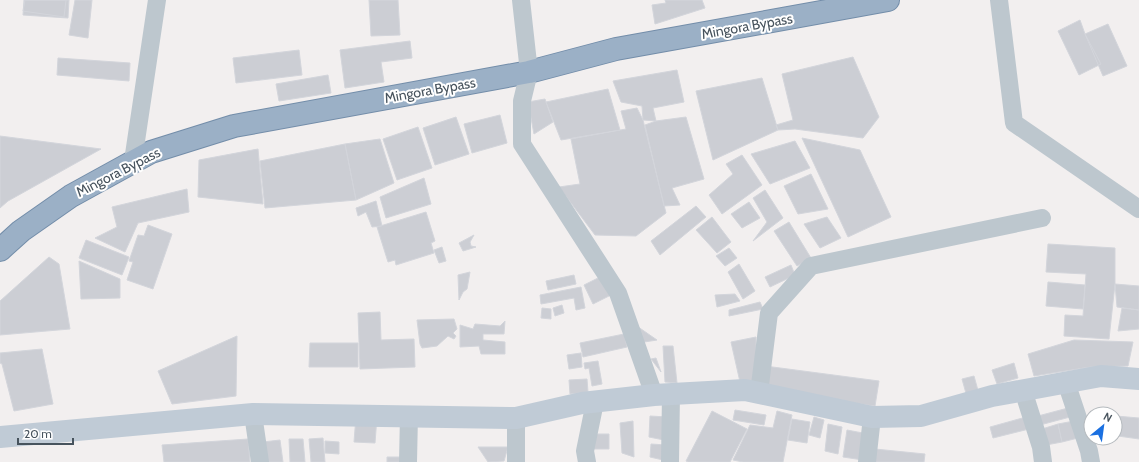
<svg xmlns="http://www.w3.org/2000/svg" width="1139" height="462" font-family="Cabin,sans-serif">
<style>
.building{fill:#ccced4;stroke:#d3d5db}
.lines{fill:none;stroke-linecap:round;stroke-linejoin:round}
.trunk-casing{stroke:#738da9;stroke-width:24}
.minor{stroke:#bdc7ce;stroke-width:18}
.secondary{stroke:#c0cbd6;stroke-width:22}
.trunk{stroke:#9bb0c6;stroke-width:22}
.labels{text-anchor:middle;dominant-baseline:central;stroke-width:4;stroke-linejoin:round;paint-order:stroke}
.street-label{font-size:14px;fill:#47535d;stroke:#fff}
</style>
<rect width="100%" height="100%" fill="#f2efef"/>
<path class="building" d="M24,0H69L68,18L23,15Z
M25,0H66L64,17L23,11Z
M75,0H92L88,38L69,35Z
M369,0H398L400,35L371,36Z
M665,0H702L705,8L655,24L652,5L666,3Z
M1080,20L1085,34L1101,64L1079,75L1058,31Z
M1108,24L1127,66L1103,76L1085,34Z
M410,41L412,58L381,62L384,82L345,88L340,50Z
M299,50L302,75L236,83L233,58Z
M853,57L879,117L863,138L795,129L778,130L776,125L793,120L782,74Z
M58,58L130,63L129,81L57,75Z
M677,70L684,102L653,108L656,121L643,120L642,106L621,102L613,81Z
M328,75L331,93L279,101L276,84Z
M762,78L778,130L713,160L696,91Z
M608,89L620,130L561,140L546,102Z
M545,99L553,122L534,134L528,102Z
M637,108L643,120L666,213L636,236L595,235L559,187L580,184L571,139L626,129L621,111Z
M500,115L507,143L472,153L464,124Z
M456,117L469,154L435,165L423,128Z
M686,117L704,179L672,188L680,205L664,206L645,125L656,121Z
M418,127L432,168L397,180L383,139Z
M0,136L101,149L8,201L0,208Z
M802,138L860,150L891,217L848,237Z
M380,139L394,183L356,200L345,144Z
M795,141L810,168L770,184L751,154Z
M345,144L356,200L265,208L260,161Z
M258,149L263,204L198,197L199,160Z
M742,155L762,185L722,214L709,195L733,174L726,164Z
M811,174L828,209L798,214L784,186Z
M424,178L431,204L386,218L380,197Z
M187,189L189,212L138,223L125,252L95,238L117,227L112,207Z
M765,190L783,218L753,241L767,222L753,198Z
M376,201L382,226L372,227L366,212L358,216L356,208Z
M749,202L760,218L742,228L731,214Z
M696,206L706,217L660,255L651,241Z
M426,212L435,241L431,243L434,253L396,265L395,260L388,262L377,227Z
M712,217L731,242L717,253L696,230Z
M827,217L841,238L820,248L804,224Z
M789,222L811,258L797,266L774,231Z
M148,225L172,234L153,289L127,280L133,262L129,261L138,235L144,236Z
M474,235L470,242L471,246L476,247L463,251L459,243Z
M86,240L129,257L122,275L79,258Z
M1048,244L1115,248V284L1109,339L1064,336L1065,315L1083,316L1086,274L1046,272Z
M442,247L446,261L439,263L434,250Z
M729,248L737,258L725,266L716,256Z
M49,257L59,264L70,329L0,335V301Z
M79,261L120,279V298L81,299Z
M739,264L755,291L743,299L728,272Z
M791,265L795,275L770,287L765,277Z
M470,272L467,289L463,292L459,300L458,275Z
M574,275L576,284L548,290L546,281Z
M602,276L611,295L593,304L584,285Z
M1048,282L1085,285L1083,309L1046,306Z
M1115,284L1139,286V310L1117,307Z
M581,287L585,308L576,310L574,298L541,304L540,295Z
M735,294L740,301L717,307L715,295Z
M760,302L763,309L729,316V310Z
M562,305L564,313L555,316L553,308Z
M542,308L551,309V319L541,318Z
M1122,308L1139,310V329L1118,331Z
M380,312L381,340L414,339L415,367L360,369L358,313Z
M454,319L457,329L453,333L456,336L454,339L448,336L437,346L422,348L420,344L417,320Z
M505,321L504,334H483V340L505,342V354H481L479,346L460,347V325L473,329L475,324L500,326Z
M631,322L657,340L638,343Z
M624,334L627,347L583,357L580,343Z
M237,336L236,396L172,404L158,371Z
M756,337V385L740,382L731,342Z
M1074,340L1133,342L1128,366L1090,367L1034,376L1028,354Z
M310,343H358V367H309Z
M663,346H673L677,383L665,382Z
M42,349L53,404L14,411L2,364L0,363V353Z
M581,353L582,367L569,369L567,355Z
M656,358L661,372L651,359Z
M598,361L602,384L592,386L589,368L585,369L584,363Z
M1014,363L1018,378L997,384L992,370Z
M765,366L879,381L875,406L763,391Z
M974,376L979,394L967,397L962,379Z
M587,379L588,392L570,394L569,380Z
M1068,408L1070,417L1040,425L1038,416Z
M735,410L766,415L764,425L733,420Z
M712,411L747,429L730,462H688L686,461Z
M777,411L792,415L783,462H743L733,460L750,425L773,428Z
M356,416L377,417L375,443L354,442Z
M650,416L667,417L664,440L649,437Z
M1116,416L1139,418V439L1118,436Z
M814,417L824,420L820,438L809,435Z
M1026,417L1029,429L993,438L990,427Z
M792,419L810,422L807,443L788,440Z
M633,421L634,457L622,453L620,423Z
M1074,421L1078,438L1062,442L1058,424Z
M828,424L842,427L838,454L825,451Z
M1058,424L1062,442L1046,445L1042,429Z
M847,430L868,434L863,460L843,457Z
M593,434H609V449H593Z
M323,438L325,462H311L309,439Z
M248,439L250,462H164L162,445Z
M289,439H303L305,462H290Z
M280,440L283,462H265L263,442Z
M325,441L339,442V454L325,453Z
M651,444L666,445L663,460L650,457Z
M478,447H508L504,461L488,462Z
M875,449L925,454L924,462H873Z
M387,457H402V462H387Z"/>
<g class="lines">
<g class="trunk-casing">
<path id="trunk" d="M0,250L21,231L71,196L151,152L234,126L529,72L616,49L888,0"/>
</g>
<path class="minor" d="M521,0L529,72L522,101V144L618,293L654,395
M999,0L1014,123L1139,209
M133,161L157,0
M1066,382L1089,451L1091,462
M1023,390L1041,447L1043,462
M759,393L769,313L811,266L1042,218
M253,414L260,462
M516,418V462
M408,462L409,415
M587,462L585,451L595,402
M670,462L671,394
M867,462L872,417"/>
<path class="secondary" d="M0,437L253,414L516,418L582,403L654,395L745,390L872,417L921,416L992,396L1101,376L1139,379"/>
<use href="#trunk" class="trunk"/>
</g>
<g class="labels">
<g class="street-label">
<text transform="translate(747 26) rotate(-10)">Mingora Bypass</text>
<text transform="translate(430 90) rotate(-10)">Mingora Bypass</text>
<text transform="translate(118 172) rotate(-27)">Mingora Bypass</text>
</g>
</g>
<g transform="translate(1103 426) rotate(29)"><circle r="19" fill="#ffffff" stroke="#b5babe"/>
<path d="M0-3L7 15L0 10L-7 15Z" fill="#1a70e1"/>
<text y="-6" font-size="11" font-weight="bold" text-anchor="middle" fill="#47535d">N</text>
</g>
<path d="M18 438v6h55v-6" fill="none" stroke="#47535d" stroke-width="2"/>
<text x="24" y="438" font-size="12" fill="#47535d" stroke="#ffffff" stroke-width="3" paint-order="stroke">20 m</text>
</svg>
